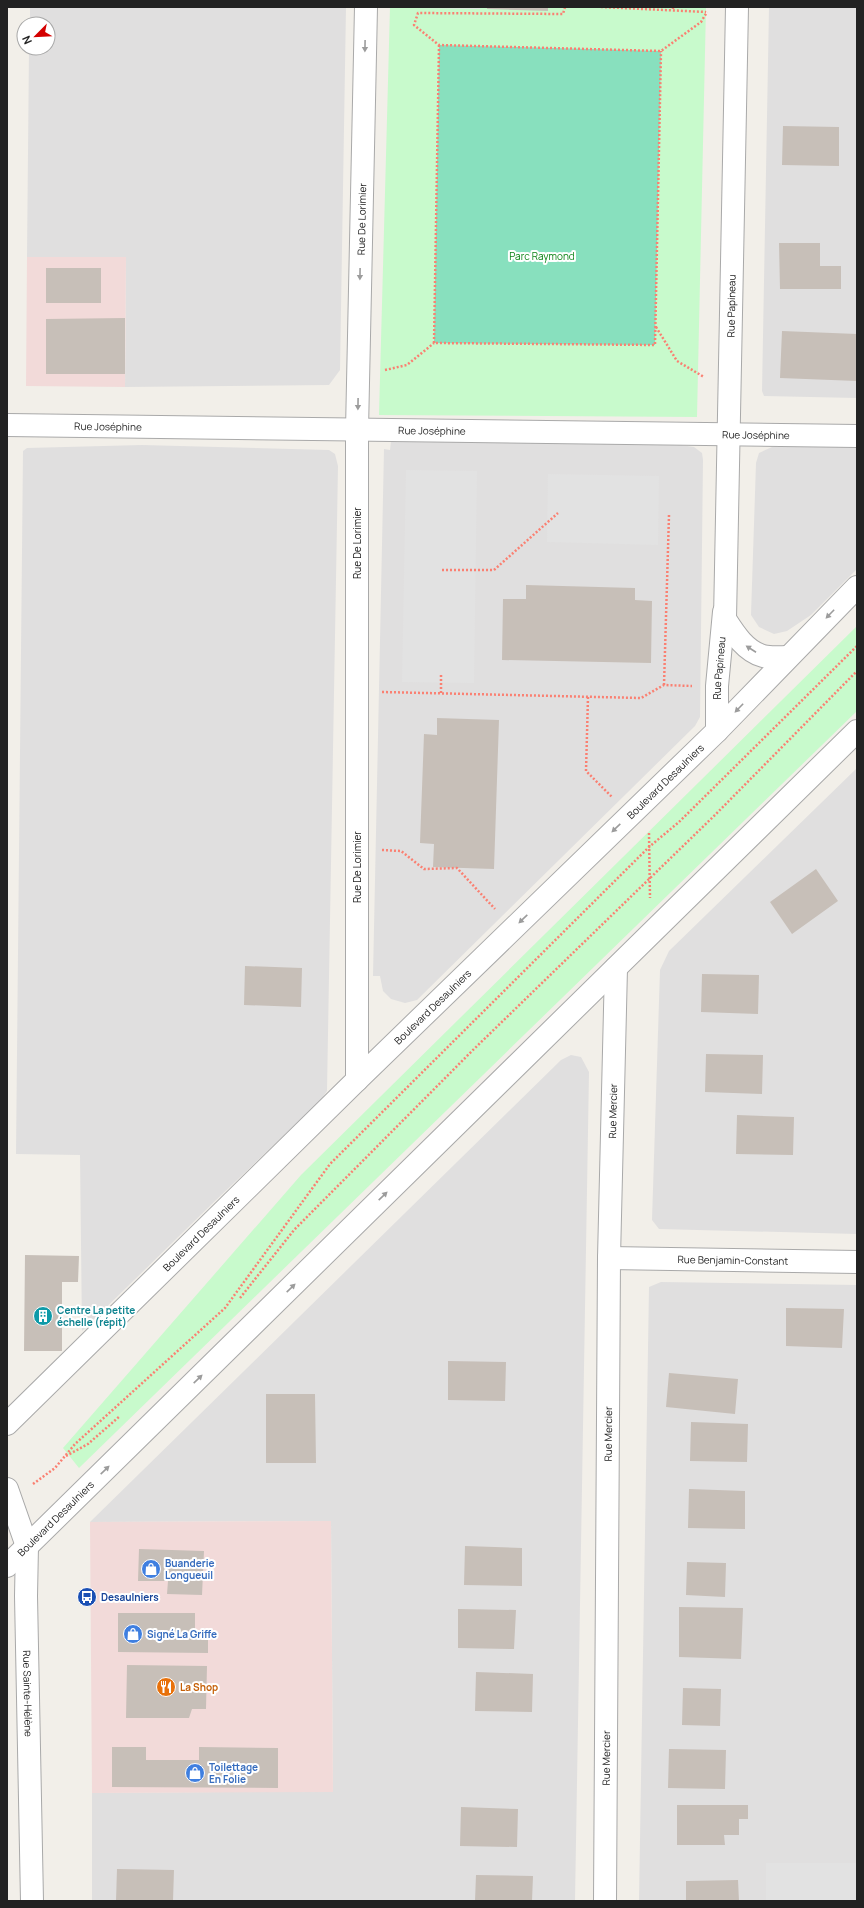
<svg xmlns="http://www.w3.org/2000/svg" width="864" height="1908" font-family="Manrope,sans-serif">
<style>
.residential{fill:#e0dfdf}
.commercial{fill:#f2dad9}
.park{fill:#c8facc}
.pitch{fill:#88e0be}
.parking{fill:#e2e2e2}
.building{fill:#c7bfb8}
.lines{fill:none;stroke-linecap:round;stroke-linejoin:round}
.minor-casing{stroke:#a9a9a9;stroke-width:24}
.tertiary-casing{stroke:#a9a9a9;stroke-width:24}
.path{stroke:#fa8072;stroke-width:2.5;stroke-dasharray:2 2;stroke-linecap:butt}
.minor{stroke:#fff;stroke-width:22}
.tertiary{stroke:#fff;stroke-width:22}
.oneway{fill:#9c9c9c}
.labels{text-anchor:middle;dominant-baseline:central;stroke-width:4;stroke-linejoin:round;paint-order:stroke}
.street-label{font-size:10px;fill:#222;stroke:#fff}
.park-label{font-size:10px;fill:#0c8416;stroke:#fff}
.culture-label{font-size:10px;font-weight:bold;fill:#0d838f;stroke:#fff;text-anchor:start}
.shop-label{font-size:10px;font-weight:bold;fill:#366cbe;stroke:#fff;text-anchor:start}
.transit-label{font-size:10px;font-weight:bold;fill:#164399;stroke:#fff;text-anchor:start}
.food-label{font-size:10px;font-weight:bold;fill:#c56008;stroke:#fff;text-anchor:start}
</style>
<rect width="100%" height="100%" fill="#f2efe9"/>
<path class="residential" d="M30,7H346L340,370L329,385L125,387L126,258L27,257L29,48H48V24H30Z
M769,7H857V398L764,396L762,391Z
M397,439L681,445L694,447L702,453L703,460L700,717L695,726L417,1000L405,1003L391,999L383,991L380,976H373L384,449L390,450L391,441Z
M142,445L329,450L335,454L338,466L327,1091L320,1101L215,1201L82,1331L80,1155L16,1154L23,451L27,448Z
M772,447H857V569L811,615L787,631L774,634L759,627L751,615L756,463L759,453Z
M857,768V1234L659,1229L652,1220L660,970L669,951Z
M571,1055L581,1057L589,1072L575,1901H92V1793L333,1791L331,1521L90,1522L561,1060Z
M661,1282L857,1285V1901H639L649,1287Z"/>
<path class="commercial" d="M27,257H126L125,387L26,386Z
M331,1521L333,1792L92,1793L90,1522Z"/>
<path class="park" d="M390,7H706L697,417L379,415Z
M857,626V711L79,1468L63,1448L301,1175Z"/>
<path class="pitch" d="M439,45L661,51L655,345L434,343Z"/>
<path class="parking" d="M416,7H480V9L416,8Z
M406,470L477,471L474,683L402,682Z
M548,474L659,476L658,545L547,542Z
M766,1863H857V1901H766Z"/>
<path class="building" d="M487,7H548V11L487,9Z
M783,126L839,127V166L782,165Z
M779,243H820V266H841V289H780Z
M46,268H101V303H46Z
M125,318V374H46V319Z
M782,331L857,334V381L780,378Z
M526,585L635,588V600L652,601L651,663L502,660L503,599H526Z
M437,718L499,720L494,869L433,867L434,844L420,843L424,734L437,735Z
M816,869L838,901L792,934L770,902Z
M245,966L302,968L301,1007L244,1005Z
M702,974L759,975L758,1014L701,1012Z
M706,1054L763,1055L762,1094L705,1092Z
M737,1115L794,1117L793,1155L736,1154Z
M25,1255L79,1256L78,1282H62V1351H24Z
M786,1308L844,1309L842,1348L786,1346Z
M448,1361L506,1362L505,1401L448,1400Z
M669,1373L738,1379L735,1414L666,1407Z
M266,1394H315L316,1463H266Z
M691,1422L748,1424L747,1462L690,1461Z
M689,1489L745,1491V1529L688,1528Z
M465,1546L522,1548V1586L464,1585Z
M139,1549L204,1551L202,1595L167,1594L168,1581H138Z
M687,1562L726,1563L725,1597L686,1595Z
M679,1607L743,1608L741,1659L679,1657Z
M458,1609L516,1610L514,1649L458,1648Z
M118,1613H195V1631H208V1653L118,1652Z
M127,1665L207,1666L206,1709H192L189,1718H126Z
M476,1672L533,1674L532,1712L475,1711Z
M683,1688L721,1689L720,1726L682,1725Z
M112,1747H146V1760H199V1747L278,1748V1788L112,1787Z
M669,1749L726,1750L725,1789L668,1788Z
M677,1805H748V1819H739V1835H724L725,1845H677Z
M461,1807L518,1809L517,1847L460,1846Z
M117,1869L174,1870L173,1901H116Z
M476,1875L533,1876L532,1901H475Z
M738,1880L739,1901H686V1881Z"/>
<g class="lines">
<g class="minor-casing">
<g id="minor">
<path d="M737,7L725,619C734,633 745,651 763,656C770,658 780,657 788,657"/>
<path id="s1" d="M7,425L857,436"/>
<path id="s2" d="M717,731V686L724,612"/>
<path id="s3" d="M357,1080V430L366,7"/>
<path id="s4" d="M609,1258L857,1262"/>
<path id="s5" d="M605,1901L609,1258L616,968"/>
</g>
</g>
<g class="tertiary-casing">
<g id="tertiary">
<path id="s6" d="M7,1424L357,1080L717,731L857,587"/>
<path id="s7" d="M7,1489L27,1546L26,1596L32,1901"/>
<path id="s8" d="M7,1566L857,731"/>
</g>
</g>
<path class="path" d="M565,7L563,14L418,13L414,25L439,45L661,51L701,22L707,12
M601,7L706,12
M673,7V11
M439,45L434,343L655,345L661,51
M656,327L677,361L704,377
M385,370L407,365L434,343
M442,570H494L558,513
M664,685L669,515
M382,692L641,698L664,685L692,686
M441,693V674
M588,697L586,771L612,797
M649,833L650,898
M382,850L401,851L424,869L457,868L495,909
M240,1298L294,1230L474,1049L715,815L857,671
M66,1456L88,1444L120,1416
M33,1484L55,1468L75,1444L225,1308L330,1164L649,847L679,822L857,646"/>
<use href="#minor" class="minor"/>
<use href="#tertiary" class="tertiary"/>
</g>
<defs><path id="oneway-solid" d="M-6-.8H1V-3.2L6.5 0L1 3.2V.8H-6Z"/></defs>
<g class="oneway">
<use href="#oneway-solid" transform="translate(365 46) rotate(91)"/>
<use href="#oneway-solid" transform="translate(360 274) rotate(91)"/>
<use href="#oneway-solid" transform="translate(358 404) rotate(91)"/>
<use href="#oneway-solid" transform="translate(830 614) rotate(134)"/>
<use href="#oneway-solid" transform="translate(751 649) rotate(-147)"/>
<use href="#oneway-solid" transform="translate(739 708) rotate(134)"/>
<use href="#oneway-solid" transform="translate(616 828) rotate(136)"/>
<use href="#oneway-solid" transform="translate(523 919) rotate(136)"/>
<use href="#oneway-solid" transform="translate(383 1196) rotate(-44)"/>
<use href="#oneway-solid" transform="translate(291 1288) rotate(-44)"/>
<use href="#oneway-solid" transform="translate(198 1379) rotate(-44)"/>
<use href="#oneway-solid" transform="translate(105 1470) rotate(-44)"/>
</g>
<defs>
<g id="building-disc" transform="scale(1)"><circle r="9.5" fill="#0f9aa8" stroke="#fff"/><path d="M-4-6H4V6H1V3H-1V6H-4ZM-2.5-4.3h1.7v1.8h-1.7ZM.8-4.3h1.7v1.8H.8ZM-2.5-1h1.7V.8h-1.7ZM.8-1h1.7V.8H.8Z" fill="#fff"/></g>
<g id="shop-disc" transform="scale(1)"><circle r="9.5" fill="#3f7fe0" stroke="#fff"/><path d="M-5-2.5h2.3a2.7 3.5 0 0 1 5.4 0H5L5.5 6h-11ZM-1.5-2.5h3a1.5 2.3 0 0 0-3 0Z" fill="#fff"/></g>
<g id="bus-disc" transform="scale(1)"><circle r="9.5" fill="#1a4fb4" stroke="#fff"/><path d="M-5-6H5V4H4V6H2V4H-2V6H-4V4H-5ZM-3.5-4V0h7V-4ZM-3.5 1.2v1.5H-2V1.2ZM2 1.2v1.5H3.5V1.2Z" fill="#fff"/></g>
<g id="restaurant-disc" transform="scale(1)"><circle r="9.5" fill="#e8710a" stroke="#fff"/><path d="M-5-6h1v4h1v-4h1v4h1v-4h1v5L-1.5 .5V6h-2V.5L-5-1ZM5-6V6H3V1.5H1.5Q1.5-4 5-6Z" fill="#fff"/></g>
</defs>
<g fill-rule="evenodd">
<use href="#building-disc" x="43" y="1316"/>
<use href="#shop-disc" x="151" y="1569"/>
<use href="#bus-disc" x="87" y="1597"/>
<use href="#shop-disc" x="133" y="1634"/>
<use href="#restaurant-disc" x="166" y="1687"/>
<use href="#shop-disc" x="195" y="1773"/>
</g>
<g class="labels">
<g class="street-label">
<text stroke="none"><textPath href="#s3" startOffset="861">Rue De Lorimier</textPath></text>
<text transform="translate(731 306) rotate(-89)">Rue Papineau</text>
<text stroke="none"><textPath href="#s1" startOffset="101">Rue Joséphine</textPath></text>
<text stroke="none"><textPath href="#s1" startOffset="425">Rue Joséphine</textPath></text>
<text stroke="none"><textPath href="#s1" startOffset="749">Rue Joséphine</textPath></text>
<text transform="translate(357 543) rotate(-90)">Rue De Lorimier</text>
<text stroke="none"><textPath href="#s2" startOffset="63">Rue Papineau</textPath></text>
<text stroke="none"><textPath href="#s6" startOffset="920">Boulevard Desaulniers</textPath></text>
<text transform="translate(357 867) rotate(-90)">Rue De Lorimier</text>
<text stroke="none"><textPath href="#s6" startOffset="596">Boulevard Desaulniers</textPath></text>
<text stroke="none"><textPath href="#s5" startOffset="790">Rue Mercier</textPath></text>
<text stroke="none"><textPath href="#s6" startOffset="272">Boulevard Desaulniers</textPath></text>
<text stroke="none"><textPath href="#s4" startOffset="124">Rue Benjamin-Constant</textPath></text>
<text stroke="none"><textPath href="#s5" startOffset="467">Rue Mercier</textPath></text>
<text stroke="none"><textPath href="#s8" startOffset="68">Boulevard Desaulniers</textPath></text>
<text stroke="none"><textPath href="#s7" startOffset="208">Rue Sainte-Hélène</textPath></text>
<text stroke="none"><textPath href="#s5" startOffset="143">Rue Mercier</textPath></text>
</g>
<g class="park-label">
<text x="542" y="256">Parc Raymond</text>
</g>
<g class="culture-label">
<text x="57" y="1310">Centre La petite<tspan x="57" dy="12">échelle (répit)</tspan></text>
</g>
<g class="shop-label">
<text x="165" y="1563">Buanderie<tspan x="165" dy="12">Longueuil</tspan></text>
<text x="147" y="1634">Signé La Griffe</text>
<text x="209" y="1767">Toilettage<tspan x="209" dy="12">En Folie</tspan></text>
</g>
<g class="transit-label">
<text x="101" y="1597">Desaulniers</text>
</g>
<g class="food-label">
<text x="180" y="1687">La Shop</text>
</g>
</g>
<rect width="864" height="1908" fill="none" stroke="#222222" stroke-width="16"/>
<g transform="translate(36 36) rotate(246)"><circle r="19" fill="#ffffff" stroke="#a7a7a7"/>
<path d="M0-3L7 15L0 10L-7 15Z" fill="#d40000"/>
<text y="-6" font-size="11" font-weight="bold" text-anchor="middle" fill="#222222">N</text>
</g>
</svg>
